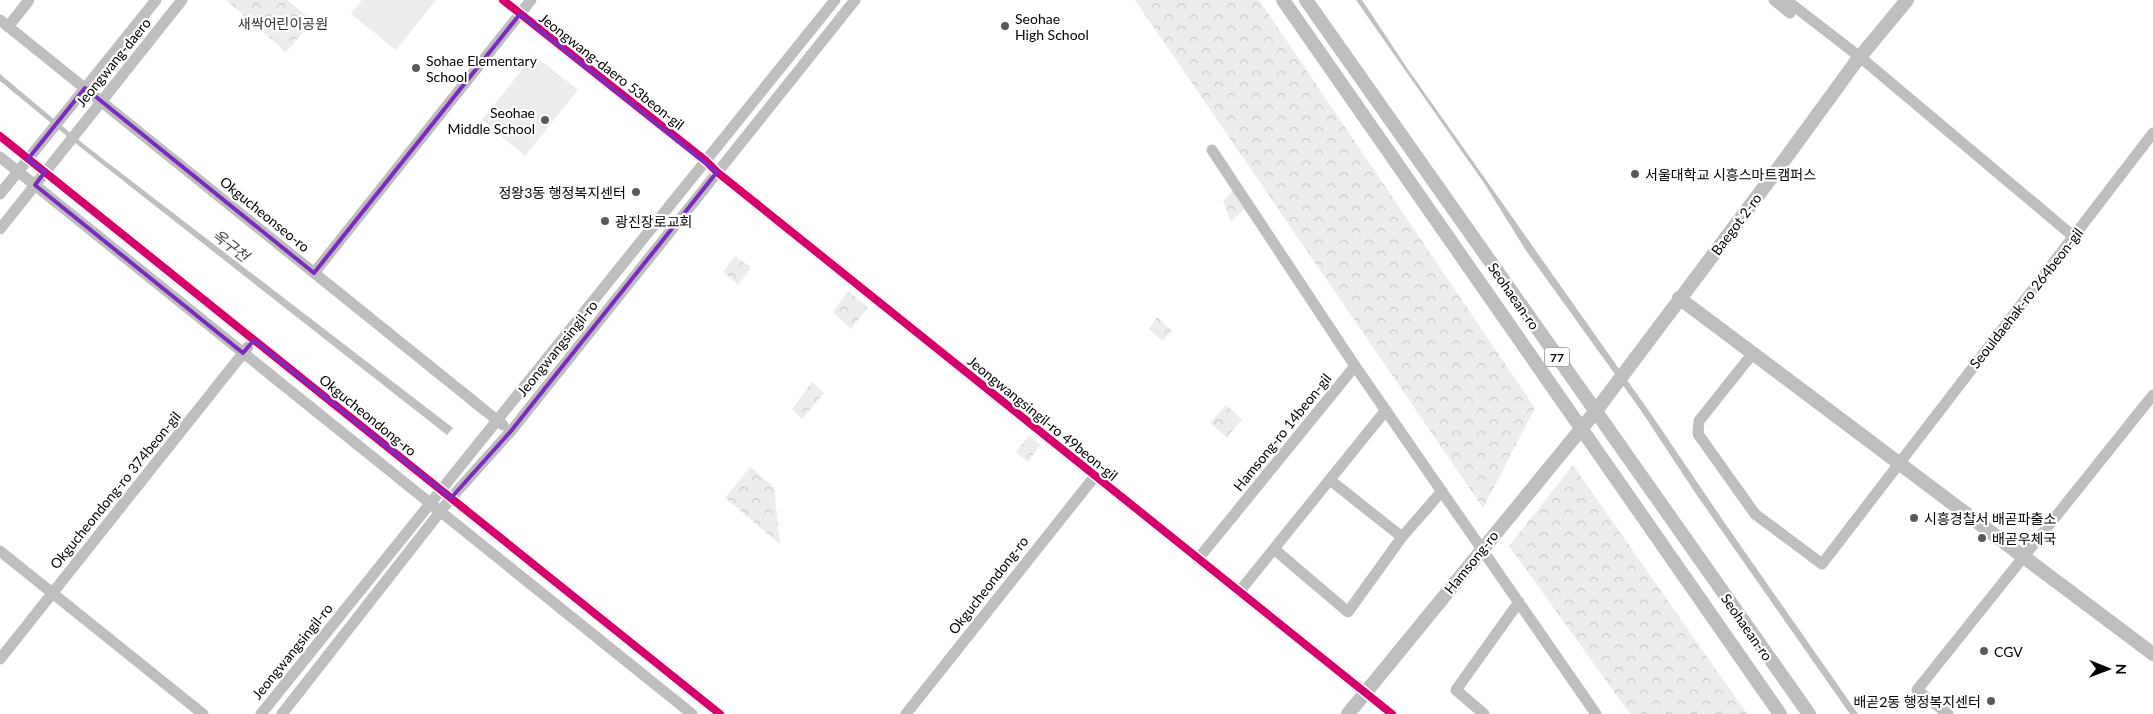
<svg xmlns="http://www.w3.org/2000/svg" width="2153" height="714" font-family="Lato,'Noto Sans KR',sans-serif">
<style>
.park{fill:url(#park-crowns)}
.pitch{fill:#ececec}
.water{fill:#bfbfbf}
.lines{fill:none;stroke-linecap:round;stroke-linejoin:round}
.minor{stroke:#bebebe;stroke-width:11}
.major{stroke:#bebebe;stroke-width:14}
.cycleway-casing{stroke:#fff;stroke-width:11}
.cycleway{stroke:#d6006c;stroke-width:8}
.marked{fill:none;stroke:#7b2cbf;stroke-width:4;stroke-linejoin:round}
.poi-dot{fill:#595959;stroke:#fff;stroke-width:2}
.labels{text-anchor:middle;dominant-baseline:central;stroke-width:4.5;stroke-linejoin:round;paint-order:stroke}
.shield{fill:#fff;stroke:#4c4c4c;stroke-width:1}
.shield-label{font-size:12px;font-weight:bold;fill:#000}
.poi-label{font-size:14px;fill:#000;stroke:#fff;text-anchor:start}
.park-label{font-size:14px;fill:#333;stroke:#fff}
.street-label{font-size:14px;fill:#000;stroke:#fff}
.water-label{font-size:15px;font-style:italic;fill:#444;stroke:#fff}
</style>
<defs>
<pattern id="park-crowns" width="20" height="18" patternUnits="userSpaceOnUse" patternTransform="scale(1.25)"><rect width="20" height="18" fill="#ececec"/><path d="M2 6a3 3 0 1 1 6 0M12 15a3 3 0 1 1 6 0" fill="none" stroke="#c9c9c9"/></pattern>
</defs>
<rect width="100%" height="100%" fill="#fff"/>
<path class="park" d="M226,0H287L313,21L286,52Z
M1135,0H1259L1535,408L1483,508Z
M1234,189L1246,207L1231,222L1223,201Z
M735,256L751,268L738,285L723,272Z
M848,291L868,307L851,329L833,312Z
M1157,317L1172,331L1162,341L1149,329Z
M812,382L824,393L802,419L792,409Z
M1226,405L1242,419L1227,438L1210,423Z
M1029,435L1040,445L1028,462L1016,452Z
M1573,465L1747,714H1630L1509,546Z
M750,467L774,487L780,544L725,498Z"/>
<path class="pitch" d="M362,0H436L396,50L351,14Z
M534,55L578,90L525,156L482,120Z"/>
<path class="water" d="M1356,0H1362L1407,68L1653,417L1724,522L1858,714H1850L1696,494L1640,409L1527,252L1484,183Z
M0,74L86,146L453,428L447,435L84,150L0,81Z"/>
<g class="lines">
<path class="minor" d="M503,0L706,161L717,172L1392,714
M1774,0L1790,13
M1786,0L1860,57L2073,236
M0,20L503,425
M8,27L29,0
M0,136L720,714
M1212,150L1355,366
M0,157L692,714
M0,194L156,0
M0,229L182,0
M314,273L531,0
M1753,353L1699,421L1698,434L1755,514L1822,564L2153,133
M1330,480L1402,537
M1274,549L1348,612L1402,537L1442,491
M0,551L203,714
M1198,559L1355,366L1596,714
M1239,592L1386,410
M0,659L248,347
M261,714L835,0
M282,714L451,498L511,431L855,0
M906,714L1095,476
M1484,714L1456,690L1519,602
M1948,714L1917,690L2153,395"/>
<path class="major" d="M1283,0L1780,714
M1306,0L1809,714
M1679,298L2153,654
M1348,714L1595,412L1777,170L1855,63L1907,0"/>
<g class="cycleway-casing">
<path id="cycleway" d="M503,0L706,161L717,172L1392,714
M0,136L720,714"/>
</g>
<use href="#cycleway" class="cycleway"/>
</g>
<path class="marked" d="M520,14L717,172L511,431L451,498L254,340L243,353L35,185L45,172L28,159L85,88L314,273Z"/>
<g class="poi-dot">
<circle cx="1005" cy="26" r="5"/>
<circle cx="416" cy="68" r="5"/>
<circle cx="545" cy="120" r="5"/>
<circle cx="1635" cy="174" r="5"/>
<circle cx="636" cy="192" r="5"/>
<circle cx="605" cy="221" r="5"/>
<circle cx="1914" cy="518" r="5"/>
<circle cx="1982" cy="538" r="5"/>
<circle cx="1984" cy="651" r="5"/>
<circle cx="1991" cy="701" r="5"/>
</g>
<g class="labels">
<rect class="shield" x="1544.5" y="347.5" width="25" height="19" rx="4"/>
<g class="shield-label">
<text x="1557" y="357">77</text>
</g>
<g class="poi-label">
<text x="1015" y="18">Seohae<tspan x="1015" dy="16">High School</tspan></text>
<text x="426" y="60">Sohae Elementary<tspan x="426" dy="16">School</tspan></text>
<text x="535" y="112" text-anchor="end">Seohae<tspan x="535" dy="16">Middle School</tspan></text>
<text x="1645" y="174">서울대학교 시흥스마트캠퍼스</text>
<text x="626" y="192" text-anchor="end">정왕3동 행정복지센터</text>
<text x="615" y="221">광진장로교회</text>
<text x="1924" y="518">시흥경찰서 배곧파출소</text>
<text x="1992" y="538">배곧우체국</text>
<text x="1994" y="651">CGV</text>
<text x="1981" y="701" text-anchor="end">배곧2동 행정복지센터</text>
</g>
<g class="park-label">
<text x="283" y="23">새싹어린이공원</text>
</g>
<g class="street-label">
<text transform="translate(113 62) rotate(-51)">Jeongwang-daero</text>
<text transform="translate(612 71) rotate(38)">Jeongwang-daero 53beon-gil</text>
<text transform="translate(265 214) rotate(39)">Okgucheonseo-ro</text>
<text transform="translate(1736 224) rotate(-53)">Baegot 2-ro</text>
<text transform="translate(1514 296) rotate(55)">Seohaean-ro</text>
<text transform="translate(2026 298) rotate(-52)">Seouldaehak-ro 264beon-gil</text>
<text transform="translate(557 348) rotate(-51)">Jeongwangsingil-ro</text>
<text transform="translate(368 415) rotate(39)">Okgucheondong-ro</text>
<text transform="translate(1043 418) rotate(39)">Jeongwangsingil-ro 49beon-gil</text>
<text transform="translate(1282 432) rotate(-51)">Hamsong-ro 14beon-gil</text>
<text transform="translate(115 490) rotate(-51)">Okgucheondong-ro 374beon-gil</text>
<text transform="translate(1471 562) rotate(-51)">Hamsong-ro</text>
<text transform="translate(988 585) rotate(-52)">Okgucheondong-ro</text>
<text transform="translate(1747 627) rotate(55)">Seohaean-ro</text>
<text transform="translate(292 651) rotate(-51)">Jeongwangsingil-ro</text>
</g>
<g class="water-label">
<text transform="translate(231 245) rotate(38)">옥구천</text>
</g>
</g>
<g transform="translate(2108 669) rotate(91)" stroke="#ffffff" stroke-width="4" paint-order="stroke">
<path d="M0-4L9 19L0 12L-9 19Z" fill="#000000"/>
<text y="-8" font-size="14" font-weight="bold" text-anchor="middle" fill="#000000">N</text>
</g>
</svg>
